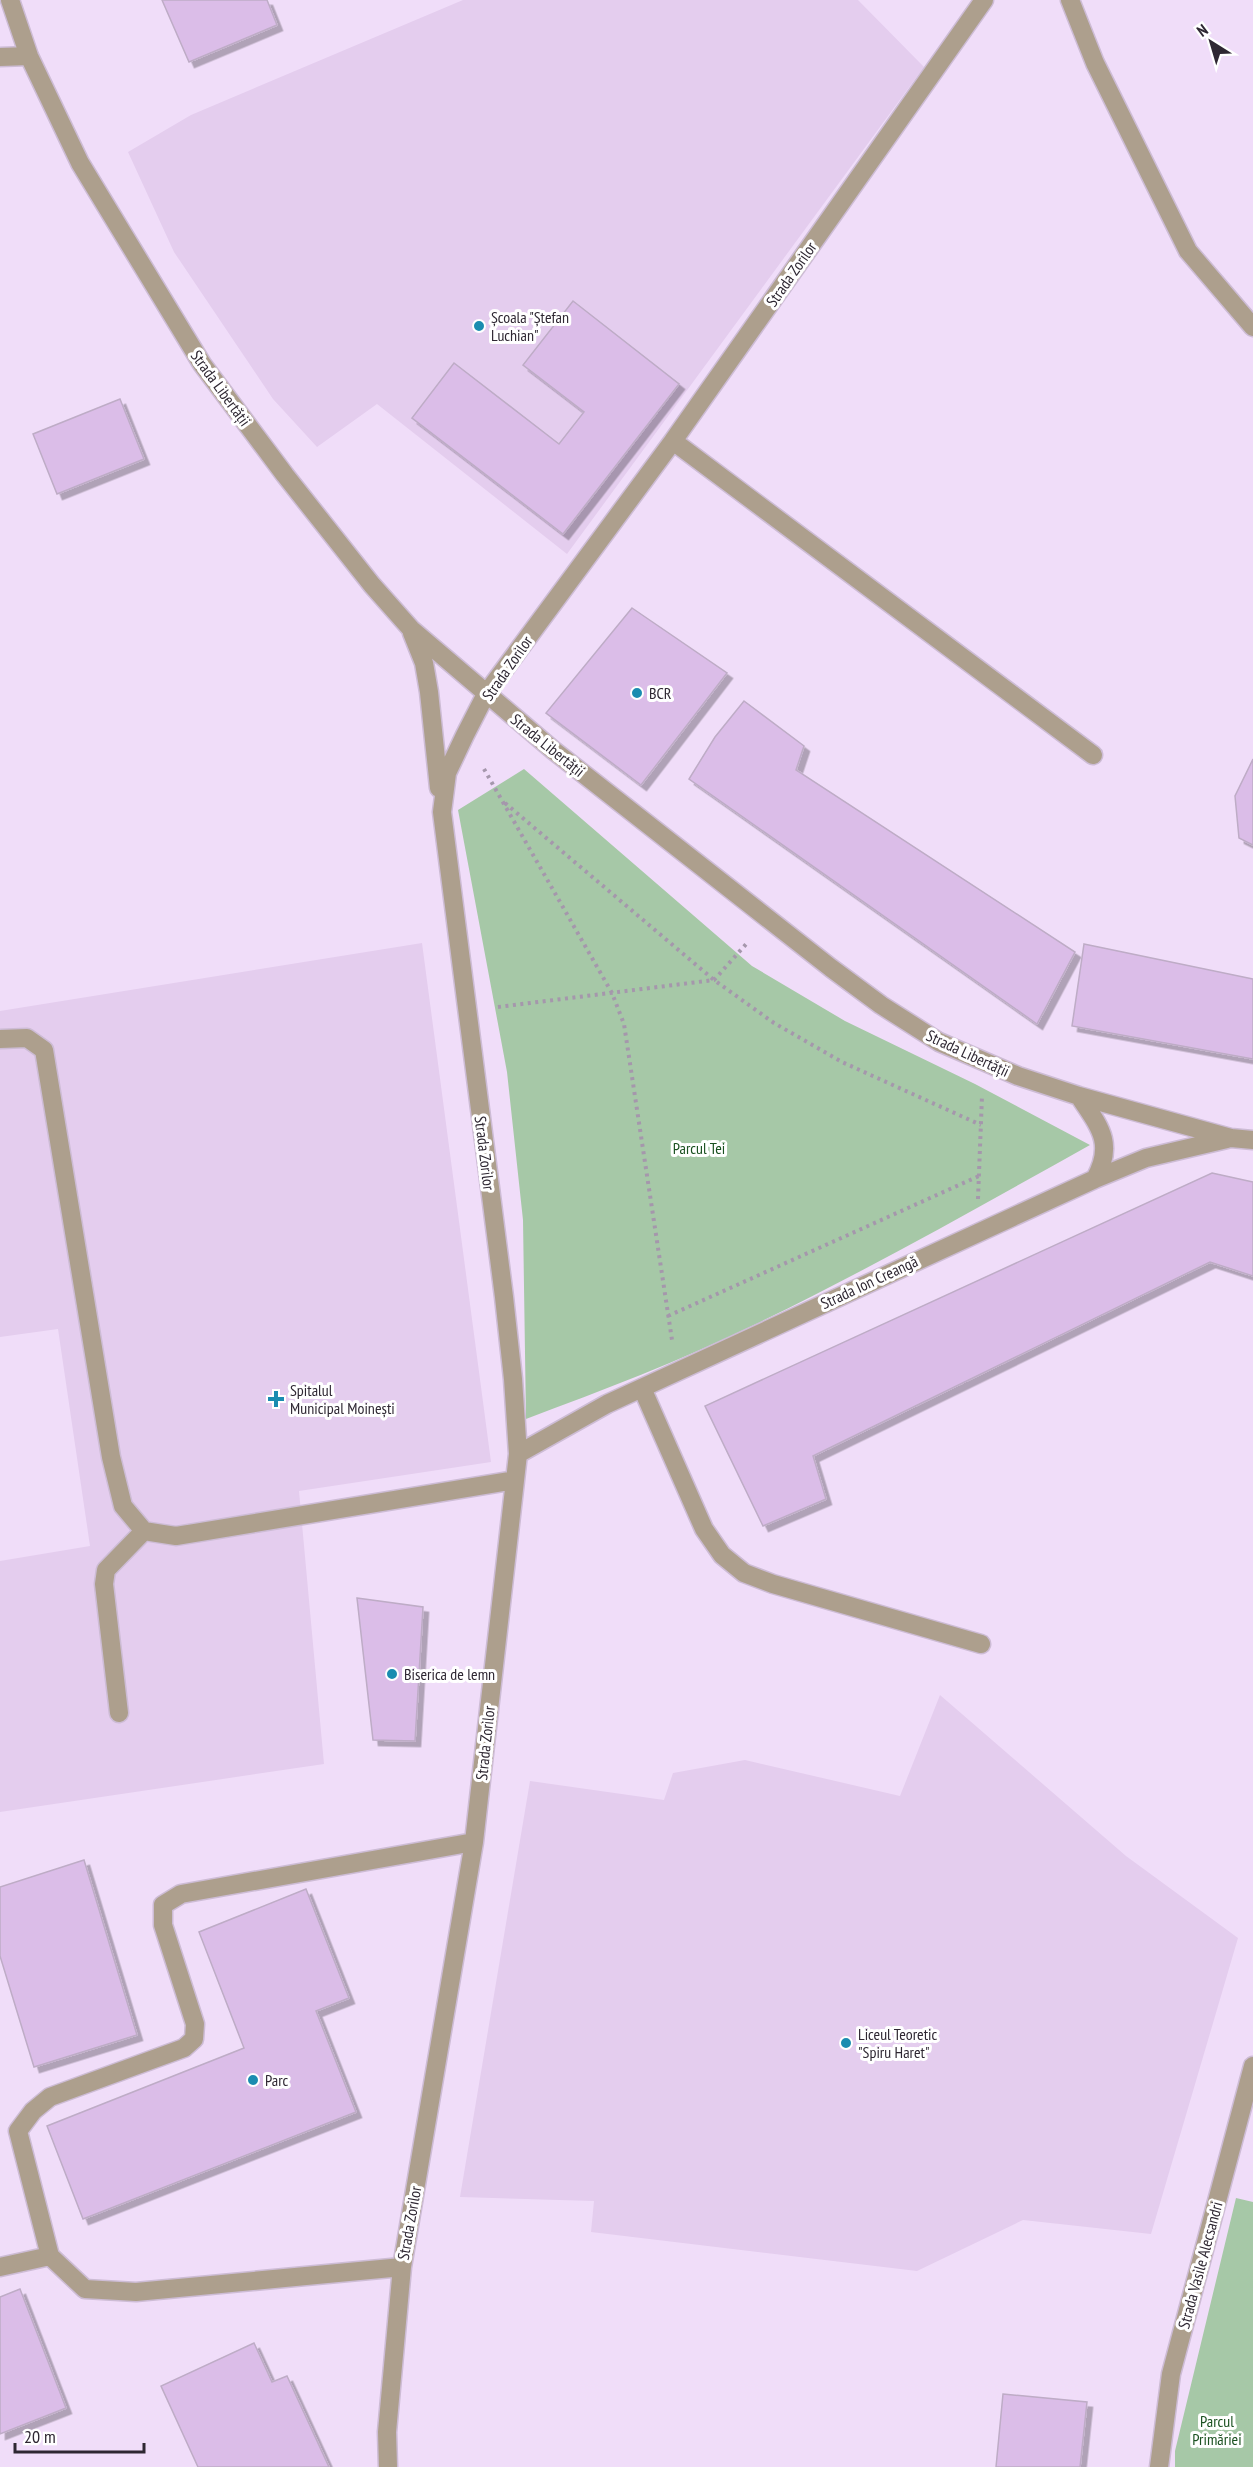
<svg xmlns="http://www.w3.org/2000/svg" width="1253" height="2467" font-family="'PT Sans Narrow',sans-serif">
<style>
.built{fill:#e4cdee}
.green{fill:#a6c8a7}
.building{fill:#dbbde8;stroke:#beacc6;stroke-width:1.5;filter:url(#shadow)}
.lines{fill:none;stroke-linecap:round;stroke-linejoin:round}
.minor-casing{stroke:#cdbcd5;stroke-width:21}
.path{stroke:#a597ac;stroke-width:4;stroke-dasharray:3 4.5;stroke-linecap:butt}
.minor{stroke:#ad9f8d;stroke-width:18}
.poi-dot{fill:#1a8cb0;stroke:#fff;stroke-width:2}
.labels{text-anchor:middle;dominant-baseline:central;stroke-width:6;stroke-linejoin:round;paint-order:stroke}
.street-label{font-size:16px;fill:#2e2732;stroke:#fff}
.poi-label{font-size:16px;fill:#2e2732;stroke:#fff;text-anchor:start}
.park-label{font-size:16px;fill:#1a5120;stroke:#fff}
</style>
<defs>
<filter id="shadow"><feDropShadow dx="5.5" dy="5.5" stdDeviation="0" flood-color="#0004"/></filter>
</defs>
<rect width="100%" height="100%" fill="#f0ddf9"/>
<path class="built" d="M463,0H858L924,67L567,554L377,404L317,447L273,399L174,252L128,152L191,115Z
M422,943L491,1462L299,1491L324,1764L0,1812V1561L90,1546L58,1329L0,1337V1011Z
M940,1695L1126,1856L1238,1938L1151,2234L1023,2220L917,2271L591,2232L594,2201L460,2197L530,1781L664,1800L673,1773L745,1760L900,1796Z"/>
<path class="green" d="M524,769L752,966L845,1021L975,1084L1090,1145C979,1207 868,1270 754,1325C680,1361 603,1390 526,1419L523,1220L507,1072L458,810Z
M1236,2198L1253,2202V2467H1175V2451Z"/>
<path class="building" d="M162,0H267L277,25L189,62Z
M573,301L679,384L563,534L412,418L454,363L559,444L584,412L523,365Z
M120,399L144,459L57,494L33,434Z
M632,608L727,673L641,785L546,713Z
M744,701L804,746L796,770L1075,952L1037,1024L689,779L715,737Z
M1253,759V845L1239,838L1235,796Z
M1084,944L1253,979V1059L1072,1026Z
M1212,1173L1253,1182V1276L1210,1262L813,1456L826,1499L763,1526L705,1406Z
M357,1598L423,1607L415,1741L373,1740Z
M84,1860L137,2035L34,2067L0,1956V1887Z
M306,1889L349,1998L316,2011L356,2112L83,2219L47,2126L244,2048L199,1932Z
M20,2289L66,2408L0,2434V2297Z
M254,2343L272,2382L287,2376L329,2467H198L161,2386Z
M1003,2394L1087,2402L1080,2467H996Z"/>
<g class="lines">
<g class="minor-casing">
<path id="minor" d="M10,0L29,56L80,163L202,364L285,475L372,585L411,629L553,750L831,968L881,1005L939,1042L1018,1076L1079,1096L1231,1138L1253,1140
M1070,0L1095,63L1188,251L1253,327
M0,57L29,56
M673,441L1093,755
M412,633L424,663L429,692L439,788
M0,1039L27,1038L44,1050L111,1457L123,1506L144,1531L176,1536L515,1480
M1079,1096C1099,1126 1115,1143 1095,1179
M642,1388L704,1529L722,1555L744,1573L773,1584L981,1644
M518,1454L607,1404L1095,1179L1146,1158L1227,1139
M119,1713L104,1584L106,1570L144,1531
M0,2267L50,2256
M402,2267L136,2292L85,2289L50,2256L18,2131L33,2111L50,2097L184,2048L194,2039L195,2024L163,1925V1905L181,1894L474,1842
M388,2467L387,2432L402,2267L474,1842L518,1454L513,1379L504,1297L442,812L447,773L465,735L486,694L673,441L984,0
M1159,2467L1171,2374L1253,2066"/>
</g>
<path class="path" d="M484,769L612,993L624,1024L672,1340
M505,803L714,980L774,1023L842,1062L981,1125
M498,1007L714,980L748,942
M978,1199L982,1096
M668,1316L979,1176"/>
<use href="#minor" class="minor"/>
</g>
<g class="poi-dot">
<circle cx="479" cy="326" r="6"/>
<circle cx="637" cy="693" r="6"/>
<path d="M273 1390h6v6h6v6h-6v6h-6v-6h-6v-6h6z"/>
<circle cx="392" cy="1674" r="6"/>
<circle cx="846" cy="2043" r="6"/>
<circle cx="253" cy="2080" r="6"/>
</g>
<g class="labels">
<g class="street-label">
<text transform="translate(791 274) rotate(-55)">Strada Zorilor</text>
<text transform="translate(221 388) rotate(54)">Strada Libertății</text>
<text transform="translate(507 668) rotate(-55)">Strada Zorilor</text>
<text transform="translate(548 745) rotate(39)">Strada Libertății</text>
<text transform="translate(968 1053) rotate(25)">Strada Libertății</text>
<text transform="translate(485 1153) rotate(83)">Strada Zorilor</text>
<text transform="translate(869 1282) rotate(-25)">Strada Ion Creangă</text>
<text transform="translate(485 1743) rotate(-84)">Strada Zorilor</text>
<text transform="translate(409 2223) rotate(-80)">Strada Zorilor</text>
<text transform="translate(1200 2265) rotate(-75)">Strada Vasile Alecsandri</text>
</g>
<g class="poi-label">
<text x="491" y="317">Școala "Ștefan<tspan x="491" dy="18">Luchian"</tspan></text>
<text x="649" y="693">BCR</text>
<text x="290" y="1390">Spitalul<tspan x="290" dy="18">Municipal Moinești</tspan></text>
<text x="404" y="1674">Biserica de lemn</text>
<text x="858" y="2034">Liceul Teoretic<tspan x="858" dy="18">"Spiru Haret"</tspan></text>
<text x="265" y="2080">Parc</text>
</g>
<g class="park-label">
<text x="699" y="1148">Parcul Tei</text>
<text x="1217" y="2421">Parcul<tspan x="1217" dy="18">Primăriei</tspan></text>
</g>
</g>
<g transform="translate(1211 42) rotate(323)" stroke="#ffffff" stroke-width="4.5" paint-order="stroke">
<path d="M0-4.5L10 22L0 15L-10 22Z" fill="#2e2732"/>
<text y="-9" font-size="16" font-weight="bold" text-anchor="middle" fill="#2e2732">N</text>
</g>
<path d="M15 2443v9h129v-9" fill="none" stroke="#2e2732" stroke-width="3"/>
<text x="24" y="2443" font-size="18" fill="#2e2732" stroke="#ffffff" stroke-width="4.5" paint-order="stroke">20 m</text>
</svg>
